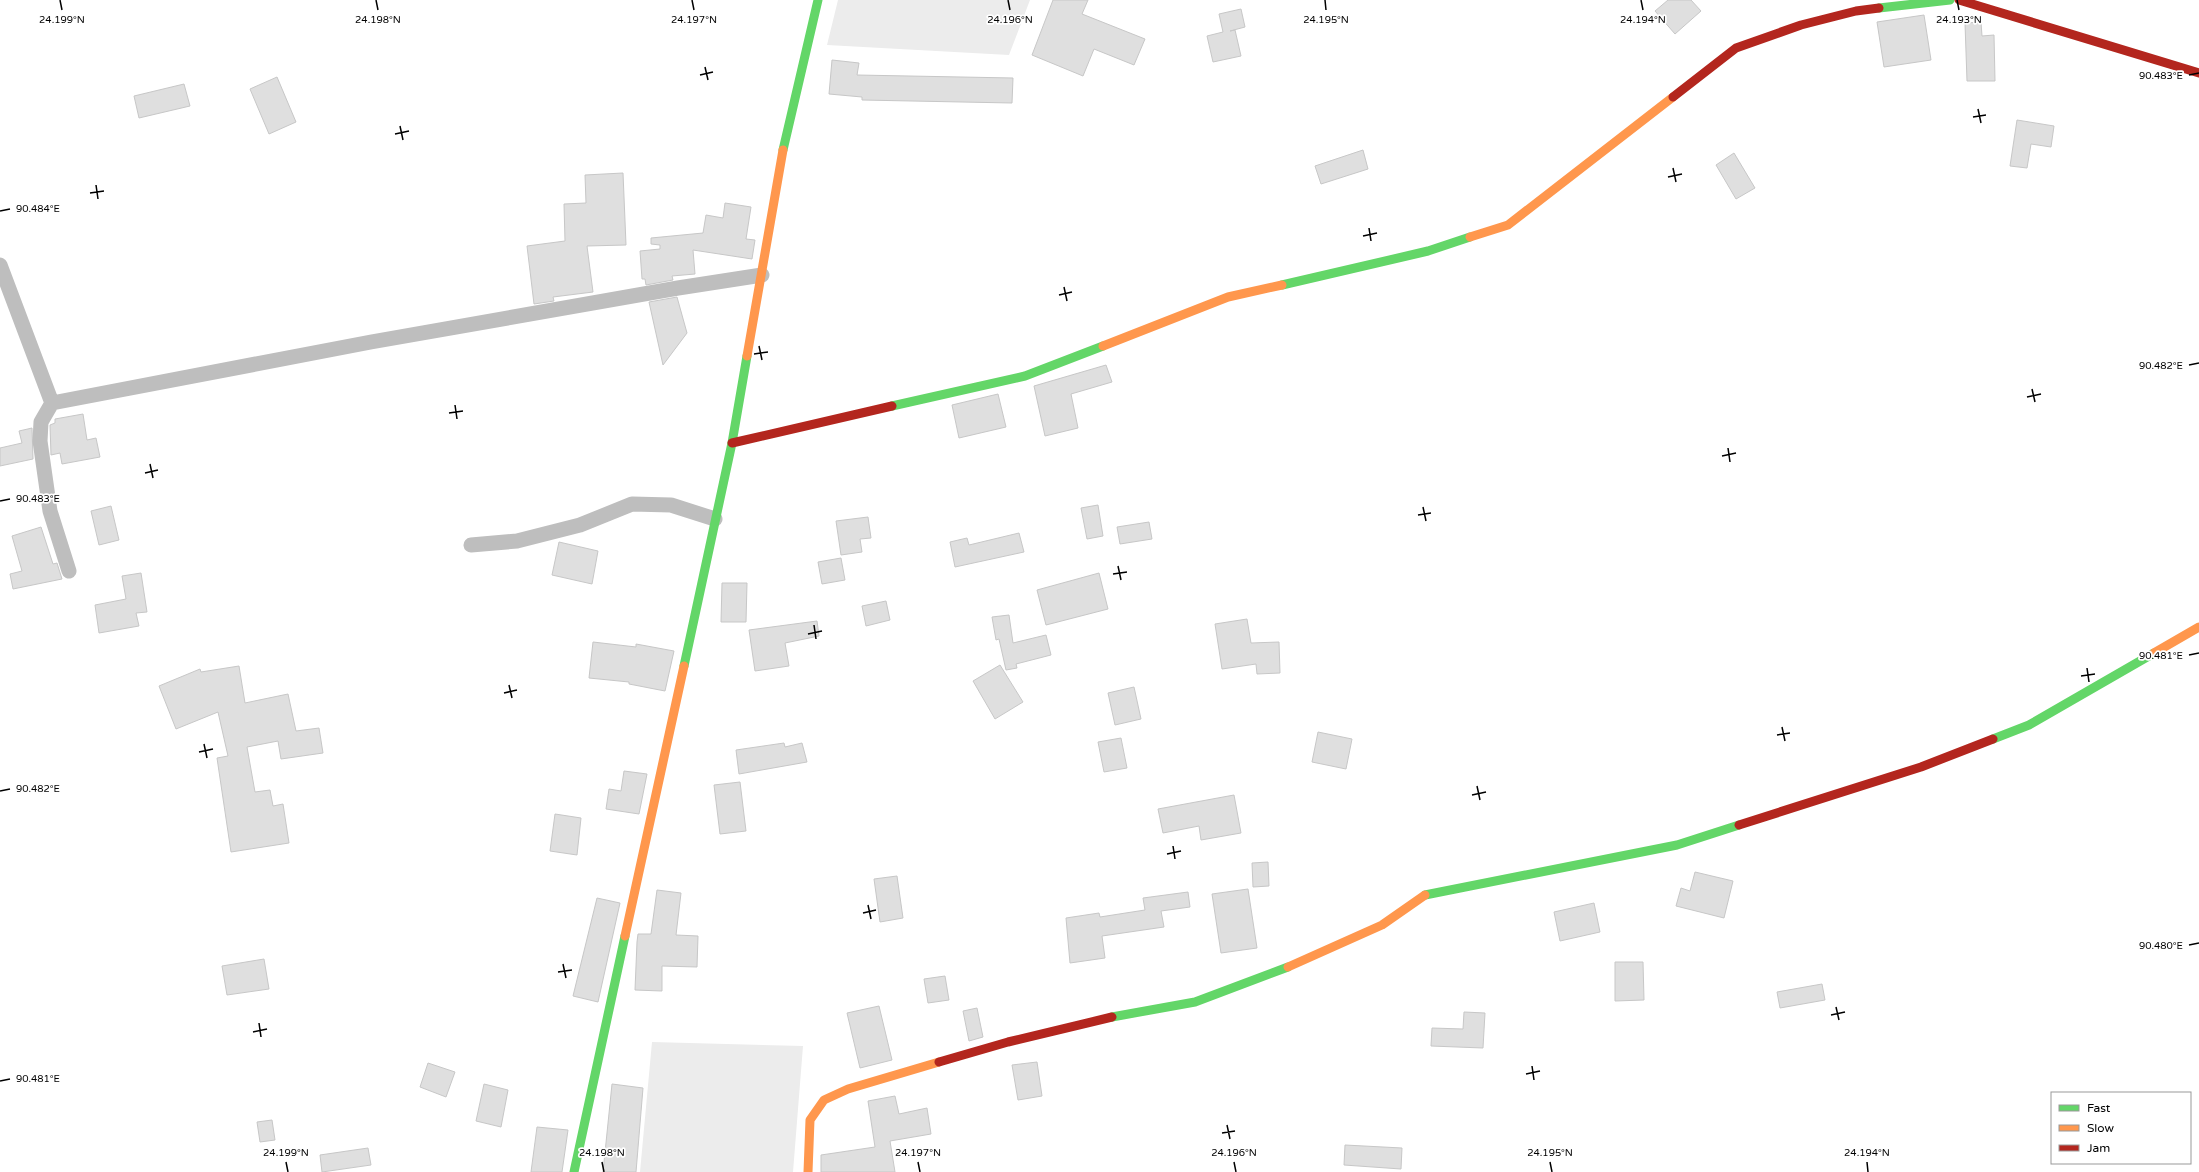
<svg xmlns="http://www.w3.org/2000/svg" width="2199" height="1172" font-family="'Varela Round',sans-serif">
<style>
.green{fill:#ececec}
.building{fill:#dfdfdf;stroke:#c7c7c7}
.lines{fill:none;stroke-linecap:round;stroke-linejoin:round}
.street{stroke:#bebebe;stroke-width:15}
.fast{stroke:#63d668;stroke-width:9}
.slow{stroke:#ff974d;stroke-width:9}
.jam{stroke:#b3261e;stroke-width:9}
.ticks{fill:none;stroke:#000;stroke-width:1.5}
.ticks-label{font-size:10px;text-anchor:middle;fill:#000;stroke:#fff;stroke-width:3.5;stroke-linejoin:round;paint-order:stroke}
</style>
<rect width="100%" height="100%" fill="#fff"/>
<path class="green" d="M838,0H1030L1009,55L827,45Z
M652,1042L803,1046L793,1172H640Z"/>
<path class="building" d="M1053,0H1088L1082,14L1145,39L1134,65L1094,49L1083,76L1032,55Z
M1668,0H1691L1701,11L1675,34L1655,11Z
M1241,9L1245,27L1230,31L1235,30L1241,56L1213,62L1207,36L1223,32L1219,14Z
M1924,15L1931,60L1884,67L1877,22Z
M1981,22L1982,36L1994,35L1995,81H1967L1965,23Z
M832,60L859,63L857,75L1013,78L1012,103L862,100V97L829,94Z
M277,77L296,122L269,134L250,89Z
M184,84L190,106L139,118L134,96Z
M2017,120L2054,126L2051,147L2031,144L2027,168L2010,166Z
M1363,150L1368,169L1321,184L1315,166Z
M1734,153L1755,188L1736,199L1716,165Z
M623,173L626,245L587,246L593,292L553,297L554,301L534,304L527,246L565,241L564,204L586,203L585,175Z
M725,203L751,207L746,239L755,240L752,259L693,250L695,274L672,276L673,280L646,285L645,279H642L640,251L660,249V245L651,244V238L703,233L706,215L723,218Z
M677,297L687,333L663,365L649,302Z
M1106,365L1112,382L1071,394L1078,428L1045,436L1034,386Z
M998,394L1006,427L959,438L952,405Z
M83,414L87,440L96,438L100,457L62,464L60,453L51,455L50,425L55,423V419Z
M32,428L33,459L0,466V448L22,443L19,431Z
M1098,505L1103,536L1087,539L1081,508Z
M111,506L119,540L99,545L91,511Z
M868,517L871,538L860,539L862,552L841,555L836,521Z
M1149,522L1152,539L1120,544L1117,527Z
M41,527L53,564L57,563L62,579L13,589L10,574L22,571L12,536Z
M1019,533L1024,552L955,567L950,542L967,538L969,545Z
M559,542L598,551L592,584L552,575Z
M841,558L845,580L822,584L818,562Z
M141,573L147,612L136,613L139,626L99,633L95,605L126,599L122,576Z
M1099,573L1108,609L1046,625L1037,590Z
M722,583H747L746,622H721Z
M886,601L890,620L866,626L862,606Z
M1009,615L1013,643L1046,635L1051,655L1016,664L1017,668L1006,670L999,639L996,640L992,617Z
M1247,619L1251,643L1279,642L1280,673L1257,674L1256,664L1222,669L1215,624Z
M817,621L819,636L785,643L789,666L755,671L749,630Z
M593,642L636,647V644L674,651L665,691L629,684V682L589,678Z
M1000,665L1023,702L995,719L973,681Z
M239,666L245,703L288,694L296,731L319,728L323,753L281,759L278,741L247,747L255,792L270,790L273,806L283,804L289,843L231,852L217,758L228,756L218,712L176,729L159,686L200,669L201,672Z
M1134,687L1141,719L1115,725L1108,693Z
M1318,732L1352,739L1346,769L1312,762Z
M1121,738L1127,768L1104,772L1098,742Z
M784,743L785,747L802,743L807,762L739,774L736,750Z
M624,771L647,774L639,814L606,809L609,789L621,791Z
M740,782L746,831L720,834L714,785Z
M1234,795L1241,833L1201,840L1199,826L1163,833L1158,809Z
M555,814L581,818L577,855L550,851Z
M1268,862L1269,886L1253,887L1252,863Z
M1695,872L1733,881L1724,918L1676,906L1681,888L1690,891Z
M897,876L903,918L880,922L874,879Z
M1248,889L1257,948L1221,953L1212,894Z
M657,890L681,893L676,935L698,936L697,967L662,966V991L635,990L637,942L638,934H651Z
M1188,892L1190,907L1161,911L1164,927L1102,936L1105,958L1070,963L1066,918L1099,913L1100,917L1145,910L1143,898Z
M597,898L620,903L598,1002L573,996Z
M1594,903L1600,932L1560,941L1554,912Z
M264,959L269,989L227,995L222,966Z
M1615,962H1643L1644,1000L1615,1001Z
M945,976L949,1000L928,1003L924,979Z
M1822,984L1825,1000L1780,1008L1777,992Z
M879,1006L892,1060L860,1068L847,1013Z
M977,1008L983,1037L969,1041L963,1011Z
M1464,1012L1485,1013L1483,1048L1431,1046L1432,1028L1463,1029Z
M1037,1062L1042,1096L1018,1100L1012,1065Z
M428,1063L455,1072L446,1097L420,1087Z
M484,1084L508,1090L501,1127L476,1121Z
M612,1084L643,1088L636,1172H603Z
M895,1096L899,1114L927,1108L931,1134L890,1141L895,1172H821V1155L875,1147L868,1101Z
M272,1120L275,1140L260,1142L257,1122Z
M537,1127L568,1130L562,1172H531Z
M1345,1145L1402,1148L1401,1169L1344,1165Z
M368,1148L371,1165L322,1172L320,1155Z"/>
<g class="lines">
<path class="street" d="M0,265L52,403
M471,545L517,541L580,525L632,504L671,505L715,519
M69,571L50,511L40,441L41,422L52,403L371,342L678,288L762,275"/>
<path class="fast" d="M1879,8L1950,0
M783,150L818,0
M1282,285L1428,251L1470,237
M892,406L1025,376L1103,346
M684,666L732,443L747,356
M1993,739L2029,725L2154,653
M1425,895L1677,845L1739,825
M1112,1017L1195,1002L1288,967
M574,1172L625,936"/>
<path class="slow" d="M1470,237L1508,225L1673,97
M1103,346L1228,297L1282,285
M747,356L783,150
M2154,653L2199,627
M625,936L684,666
M1288,967L1382,925L1425,895
M808,1172L810,1120L824,1100L848,1089L939,1062"/>
<path class="jam" d="M1959,0L2199,73
M1673,97L1736,48L1801,25L1856,11L1879,8
M732,443L892,406
M1739,825L1921,767L1993,739
M939,1062L1008,1042L1112,1017"/>
</g>
<path class="ticks" d="M60,0L62,10M376,0L378,10M692,0L694,10M1008,0L1010,10M1325,0L1326,10M1641,0L1643,10M1957,0L1959,10M705,67L708,80M700,75L713,72M2189,75L2199,73M1978,109L1981,123M1973,117L1986,115M400,126L403,140M395,134L409,131M1673,168L1676,182M1668,177L1682,174M96,185L98,199M90,193L104,191M0,211L10,209M1369,228L1371,241M1363,236L1377,233M1064,287L1067,301M1059,295L1072,292M759,346L762,360M754,354L768,352M2189,365L2199,363M2032,389L2035,402M2027,397L2041,394M455,405L457,419M449,413L463,411M1728,448L1730,462M1722,456L1736,453M150,464L153,478M145,473L158,470M0,501L10,499M1423,507L1426,521M1418,515L1431,513M1118,566L1121,580M1113,574L1127,572M814,625L816,639M808,634L822,631M2189,655L2199,653M2087,668L2089,682M2081,676L2095,674M509,685L512,698M504,693L517,690M1782,727L1785,741M1777,735L1790,733M204,744L207,758M199,752L213,749M1477,786L1480,800M0,791L10,789M1472,795L1486,792M1173,846L1175,859M1167,854L1181,851M868,905L871,919M863,913L876,910M2189,945L2199,943M563,964L566,978M558,972L572,970M1836,1007L1839,1020M1831,1015L1845,1012M259,1023L261,1037M253,1032L267,1029M1532,1066L1534,1080M1526,1074L1540,1071M0,1081L10,1079M1227,1125L1230,1139M1222,1133L1235,1131M286,1162L288,1172M602,1162L604,1172M918,1162L920,1172M1234,1162L1236,1172M1550,1162L1552,1172M1867,1162L1868,1172"/>
<g class="ticks-label">
<text x="62" y="23">24.199°N</text>
<text x="378" y="23">24.198°N</text>
<text x="694" y="23">24.197°N</text>
<text x="1010" y="23">24.196°N</text>
<text x="1326" y="23">24.195°N</text>
<text x="1643" y="23">24.194°N</text>
<text x="1959" y="23">24.193°N</text>
<text x="2161" y="79">90.483°E</text>
<text x="38" y="212">90.484°E</text>
<text x="2161" y="369">90.482°E</text>
<text x="38" y="502">90.483°E</text>
<text x="2161" y="659">90.481°E</text>
<text x="38" y="792">90.482°E</text>
<text x="2161" y="949">90.480°E</text>
<text x="38" y="1082">90.481°E</text>
<text x="286" y="1156">24.199°N</text>
<text x="602" y="1156">24.198°N</text>
<text x="918" y="1156">24.197°N</text>
<text x="1234" y="1156">24.196°N</text>
<text x="1550" y="1156">24.195°N</text>
<text x="1867" y="1156">24.194°N</text>
</g>
<rect x="2051" y="1092" width="140" height="72" fill="#ffffff" stroke="#999999"/>
<rect x="2059" y="1105" width="20" height="6" fill="#63d668" stroke="#999999"/>
<text x="2087" y="1112" font-size="12" fill="#000000">Fast</text>
<rect x="2059" y="1125" width="20" height="6" fill="#ff974d" stroke="#999999"/>
<text x="2087" y="1132" font-size="12" fill="#000000">Slow</text>
<rect x="2059" y="1145" width="20" height="6" fill="#b3261e" stroke="#999999"/>
<text x="2087" y="1152" font-size="12" fill="#000000">Jam</text>
</svg>
